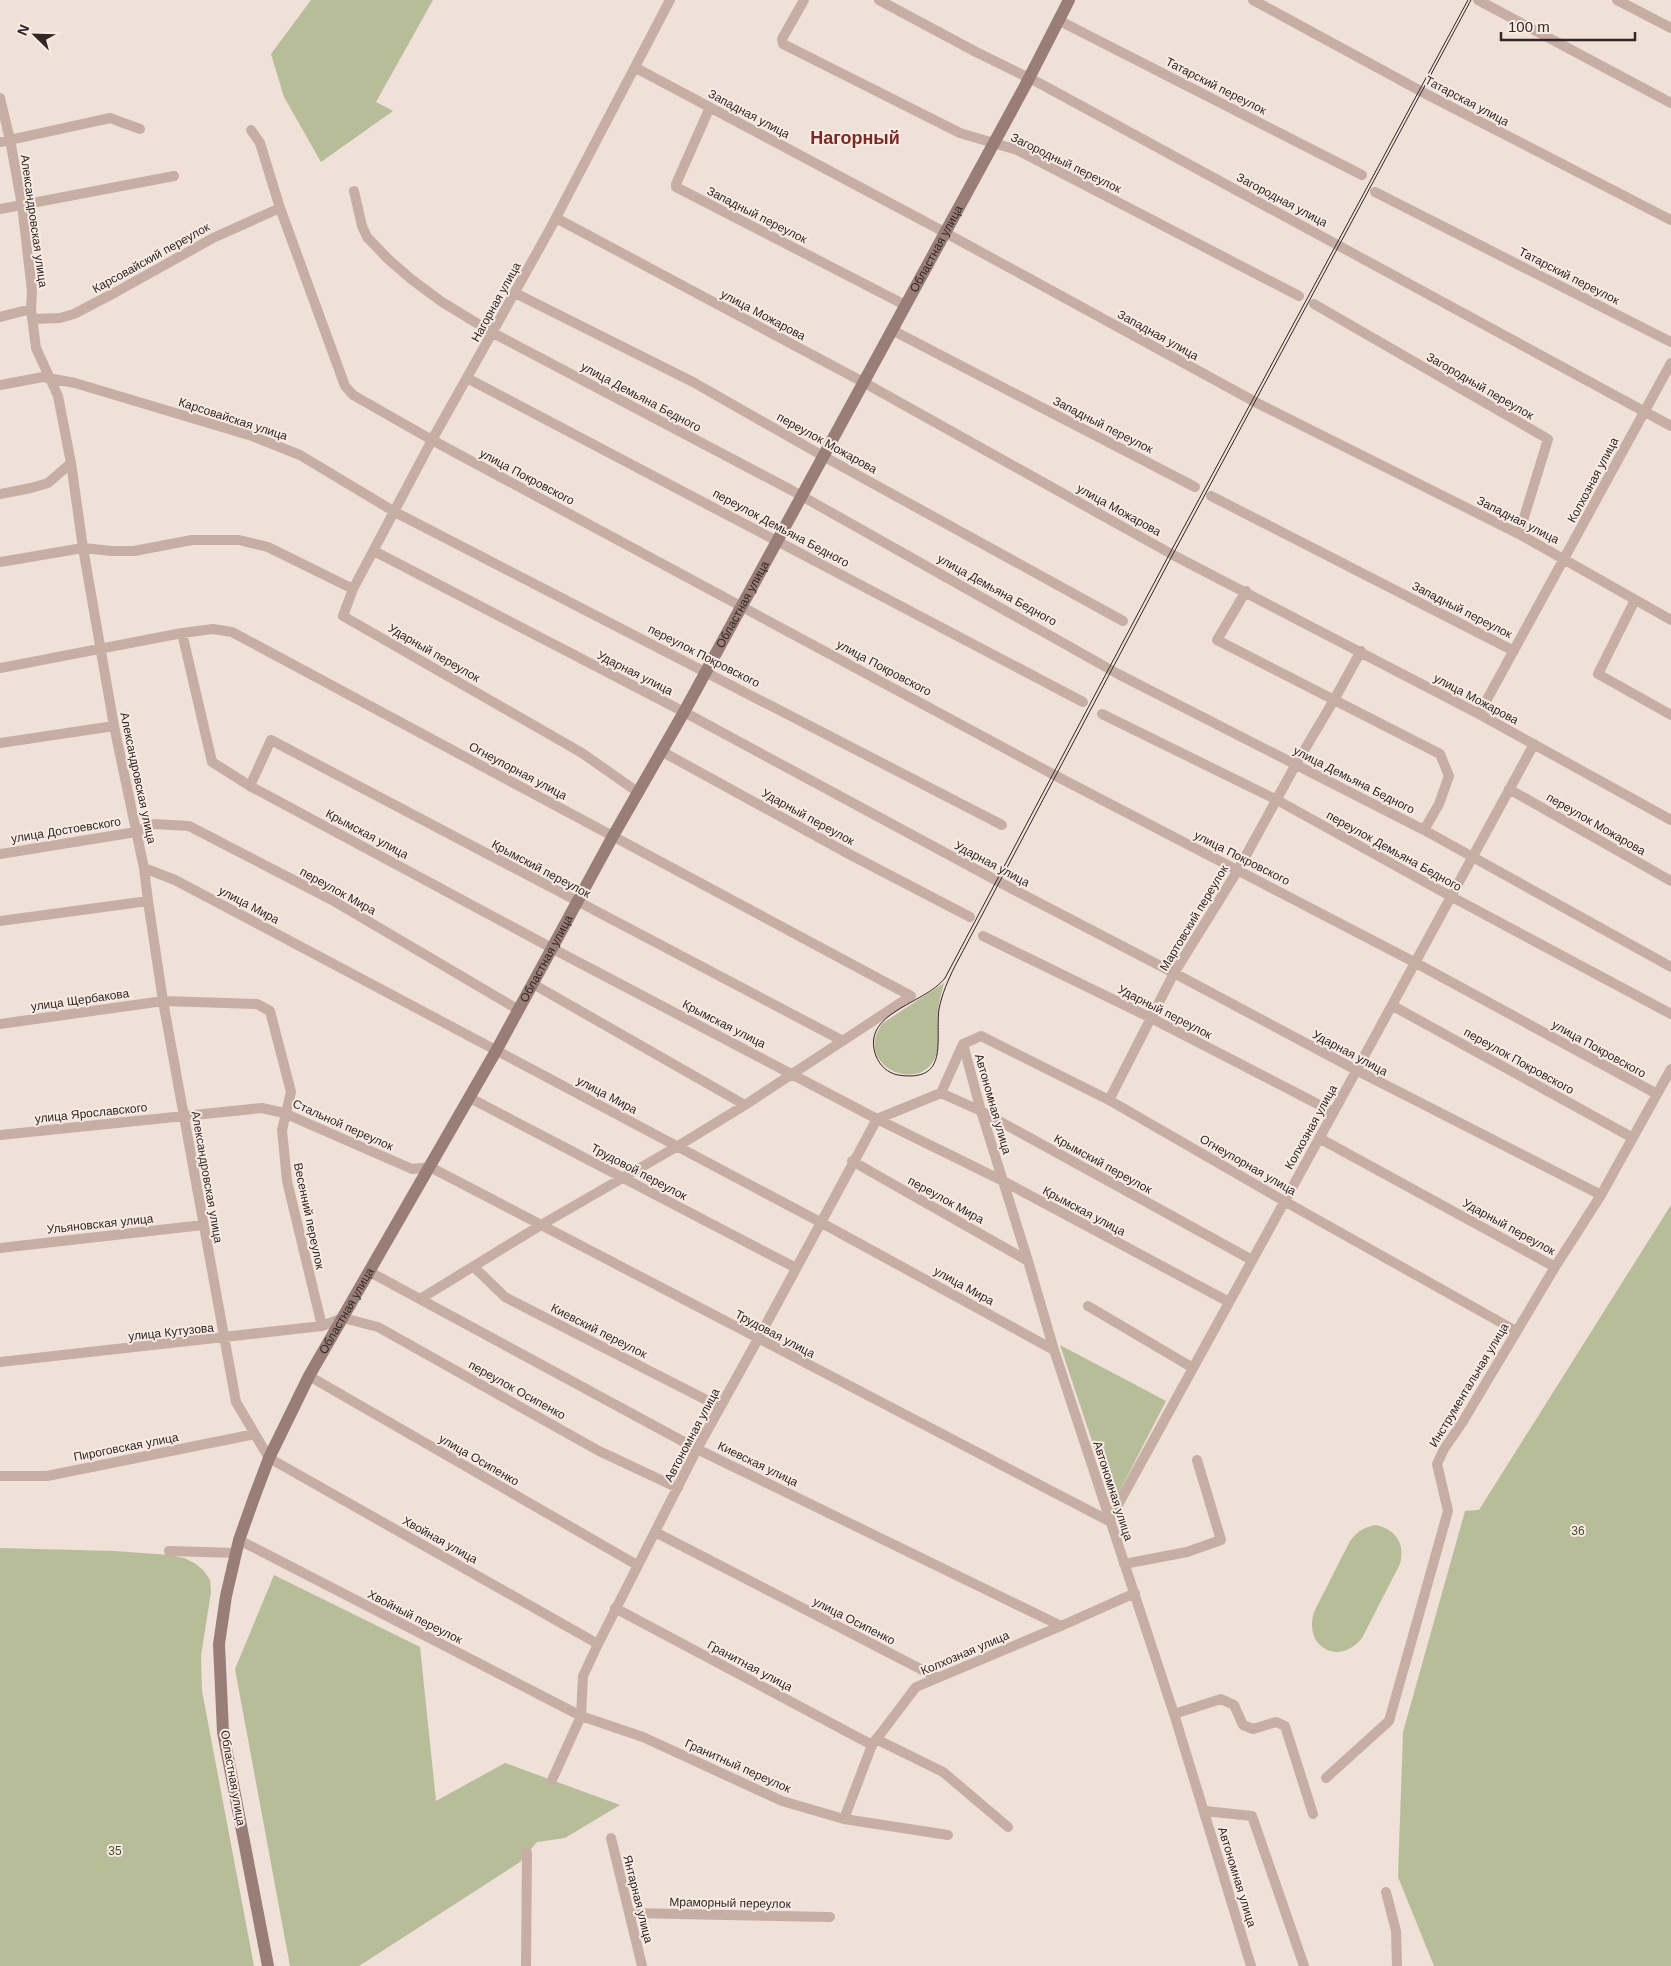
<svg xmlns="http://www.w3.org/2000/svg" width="1671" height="1966" font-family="Helvetica,sans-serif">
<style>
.green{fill:#b7bc99}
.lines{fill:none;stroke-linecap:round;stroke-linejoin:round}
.street{stroke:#c6aea5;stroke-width:10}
.secondary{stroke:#997d77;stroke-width:12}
.tram{stroke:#322726;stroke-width:1}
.labels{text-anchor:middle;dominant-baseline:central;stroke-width:4;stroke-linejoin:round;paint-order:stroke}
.street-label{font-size:12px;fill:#322726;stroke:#f7ebe4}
.park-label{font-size:12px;fill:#484e2b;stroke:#f7ebe4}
.district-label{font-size:18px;font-weight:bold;fill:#7b2a25;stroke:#f7ebe4}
</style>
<rect width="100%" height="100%" fill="#efe0d8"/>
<path class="green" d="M311,0H433L376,102L393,111L321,162L284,97L271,54Z
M944,983C942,992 939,1001 938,1010C936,1026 942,1044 934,1060C916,1094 852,1063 883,1023Z
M1671,1205V1966H1434L1398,1877L1403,1732L1465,1511L1479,1510Z
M1060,1345L1166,1401L1113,1504Z
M1376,1525C1397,1530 1405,1544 1400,1564L1362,1638C1339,1667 1303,1647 1314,1612L1350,1541C1358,1531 1364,1527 1376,1525Z
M0,1548L114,1551L170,1555L184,1558L196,1564L204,1571L210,1580L211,1592L201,1656L202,1691L254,1966H0Z
M274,1575L420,1647L436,1801L505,1763L620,1805L565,1838L537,1842L520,1862L359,1966H290L235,1669Z"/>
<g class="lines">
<path class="street" d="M804,0L782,39L783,44L960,133L1017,150L1299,296
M879,0L976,52L1039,83L1671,426
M1253,0L1428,95L1671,220
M1478,0L1671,103
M1617,0L1671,28
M1058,20L1362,175
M636,68L933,226L1259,404L1519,534L1671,620
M0,98L10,140L22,205L32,291L31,309L36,348L58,396L71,463L83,548L114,726L144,868L148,901L163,1001L236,1402L269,1458L598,1644
M710,107L676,184V187L905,305
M251,130L260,143L280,208L341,375L345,386L353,395L432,440L1060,778L1416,963L1657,1094
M0,142L110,118L140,129
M354,191L362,226L367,237L388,259L411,279L442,302L493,333L791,490L1120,675L1424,830L1671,967
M1375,192L1671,342
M0,209L174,176
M556,218L863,382L1175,556L1479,714L1671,820
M515,293L693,382L823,456L1123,621
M1314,304L1548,439L1519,534
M0,317L31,309
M32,319L60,318L74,314L116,292L213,238L280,208
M892,330L1195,487
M467,378L1083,702
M0,385L43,377L75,383L252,436L300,455L395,512L1002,825
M0,494L31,488L48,483L71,463
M1211,496L1514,651
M374,551L684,712L1003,884L1174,973L1358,1071L1601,1195
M0,562L83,548L112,551H134L192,540H239L268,547L353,589
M1246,591L1217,640L1440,754L1449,776L1439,804L1424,830
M1635,600L1598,674L1671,715
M182,633L212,762L250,786L561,953L877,1119L1003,1181L1229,1302
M0,668L182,633L213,629L232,632L911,996L745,1105L678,1146L541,1225L420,1299
M1102,714L1277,800L1452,897L1671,1014
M1479,714L1671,363
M0,743L114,726
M661,751L849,854L970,917
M250,786L271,740L843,1041
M1509,789L1671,881
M639,793L582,753L343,616L353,589L432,440L549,231L670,0
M0,854L136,832L154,824L189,826L332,900L519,1010
M144,868L175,880L820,1222L1054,1350
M0,921L148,901
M983,936L1151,1018L1333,1112
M533,984L745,1105
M1393,1006L1633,1138
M0,1024L163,1001L257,1004L270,1011L291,1092L282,1130L287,1181L322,1326
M963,1044L981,1111L1028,1261L1054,1350L1174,1714L1251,1966
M963,1044L981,1036L1109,1100L1284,1201L1516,1331
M941,1093L981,1111L1252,1260
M470,1098L796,1268
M1109,1100L1174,973L1238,870L1296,764L1334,700L1361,651
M0,1135L262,1108L284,1113L412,1169L430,1167L1109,1521
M1319,1138L1555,1267
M852,1161L1028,1261
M0,1248L203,1225
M474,1267L505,1297L720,1407
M370,1272L697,1449L1061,1626
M1088,1306L1193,1368
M0,1362L322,1326L343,1318L378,1327L599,1451L678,1488
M309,1376L637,1565
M0,1476H47L255,1434
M1109,1521C1251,1262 1394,1004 1534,744
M655,1532L936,1677
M239,1540L581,1716L643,1737L782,1801L844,1819L948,1835
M169,1551L236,1553
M1124,1564L1187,1552L1221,1540L1197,1460
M615,1608L872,1745
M1174,1714L1221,1699L1234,1705L1243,1725L1253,1729L1276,1722L1285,1726L1313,1814
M876,1739L943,1772L1008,1827
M1326,1778L1389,1721L1448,1511L1437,1464L1444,1449L1462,1423L1555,1267L1601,1195L1671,1069
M552,1780L581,1716L583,1676L598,1644L697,1449L758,1339L877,1119L941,1093L963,1044
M1205,1811L1252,1816L1304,1966
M844,1819L872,1745L916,1687L1061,1626L1135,1593
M611,1838L642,1966
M1386,1892L1396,1931L1397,1966
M629,1913L830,1917
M526,1966L527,1853"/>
<path class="secondary" id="s1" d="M268,1966L223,1732L219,1644L226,1596L239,1540L255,1495L269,1458L309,1376L496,1051L613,836L684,712L1025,86L1069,0"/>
<path class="tram" d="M1468,0L1170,553L945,978C924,1005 860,1012 876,1056C880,1066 888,1073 898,1075C950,1083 935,1040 939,1009C942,994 948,980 955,966L1173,554L1471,0"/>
</g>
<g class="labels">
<g class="street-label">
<text transform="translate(1216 86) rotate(27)">Татарский переулок</text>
<text transform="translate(1467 101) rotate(28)">Татарская улица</text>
<text transform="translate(749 114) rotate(28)">Западная улица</text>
<text transform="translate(1066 163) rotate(26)">Загородный переулок</text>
<text transform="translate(1282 200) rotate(28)">Загородная улица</text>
<text transform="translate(757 215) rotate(27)">Западный переулок</text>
<text transform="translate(34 221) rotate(82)">Александровская улица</text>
<text stroke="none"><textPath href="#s1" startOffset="1901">Областная улица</textPath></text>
<text transform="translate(151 258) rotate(-29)">Карсовайский переулок</text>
<text transform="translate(1569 276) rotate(27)">Татарский переулок</text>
<text transform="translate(496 302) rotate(-61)">Нагорная улица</text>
<text transform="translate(763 315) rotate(28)">улица Можарова</text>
<text transform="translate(1158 335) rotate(29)">Западная улица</text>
<text transform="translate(1480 386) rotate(30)">Загородный переулок</text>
<text transform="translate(641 397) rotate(28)">улица Демьяна Бедного</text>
<text transform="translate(233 419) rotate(18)">Карсовайская улица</text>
<text transform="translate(1103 425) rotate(27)">Западный переулок</text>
<text transform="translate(827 443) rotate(29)">переулок Можарова</text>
<text transform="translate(527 477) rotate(28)">улица Покровского</text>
<text transform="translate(1593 480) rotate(-62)">Колхозная улица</text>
<text transform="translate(1119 510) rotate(29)">улица Можарова</text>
<text transform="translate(1518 520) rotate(27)">Западная улица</text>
<text transform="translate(781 528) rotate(28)">переулок Демьяна Бедного</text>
<text transform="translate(997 590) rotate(29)">улица Демьяна Бедного</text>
<text stroke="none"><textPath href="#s1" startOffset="1496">Областная улица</textPath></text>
<text transform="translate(1462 610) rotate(27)">Западный переулок</text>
<text transform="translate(434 653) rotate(30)">Ударный переулок</text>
<text transform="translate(704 656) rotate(27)">переулок Покровского</text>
<text transform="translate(884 668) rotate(28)">улица Покровского</text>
<text transform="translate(635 673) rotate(27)">Ударная улица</text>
<text transform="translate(1476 699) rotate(28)">улица Можарова</text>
<text transform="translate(518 771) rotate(28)">Огнеупорная улица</text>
<text transform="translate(138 778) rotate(78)">Александровская улица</text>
<text transform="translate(1354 780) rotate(27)">улица Демьяна Бедного</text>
<text transform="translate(808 817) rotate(29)">Ударный переулок</text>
<text transform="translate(1596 824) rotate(30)">переулок Можарова</text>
<text transform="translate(66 830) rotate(-9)">улица Достоевского</text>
<text transform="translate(367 834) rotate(28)">Крымская улица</text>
<text transform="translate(1394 851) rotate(29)">переулок Демьяна Бедного</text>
<text transform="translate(1242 858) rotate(27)">улица Покровского</text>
<text transform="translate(992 864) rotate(28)">Ударная улица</text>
<text transform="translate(541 869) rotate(28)">Крымский переулок</text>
<text transform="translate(338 891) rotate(29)">переулок Мира</text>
<text transform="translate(249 905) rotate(28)">улица Мира</text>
<text transform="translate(1194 918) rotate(-59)">Мартовский переулок</text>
<text stroke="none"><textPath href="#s1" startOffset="1091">Областная улица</textPath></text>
<text transform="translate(80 1000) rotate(-8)">улица Щербакова</text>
<text transform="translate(1165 1012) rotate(27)">Ударный переулок</text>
<text transform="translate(724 1024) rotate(27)">Крымская улица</text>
<text transform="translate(1599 1049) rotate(29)">улица Покровского</text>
<text transform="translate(1350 1053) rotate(28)">Ударная улица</text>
<text transform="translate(1519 1061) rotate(29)">переулок Покровского</text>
<text transform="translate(607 1095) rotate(28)">улица Мира</text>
<text transform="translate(993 1104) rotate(74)">Автономная улица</text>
<text transform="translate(91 1113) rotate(-6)">улица Ярославского</text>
<text transform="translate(343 1125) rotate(24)">Стальной переулок</text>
<text transform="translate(1311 1127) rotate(-61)">Колхозная улица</text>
<text transform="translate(1103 1164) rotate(29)">Крымский переулок</text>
<text transform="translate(1248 1165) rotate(30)">Огнеупорная улица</text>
<text transform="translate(639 1172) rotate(28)">Трудовой переулок</text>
<text transform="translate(207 1177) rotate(80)">Александровская улица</text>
<text transform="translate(946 1200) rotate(29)">переулок Мира</text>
<text transform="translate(1084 1211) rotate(28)">Крымская улица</text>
<text transform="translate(309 1216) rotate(78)">Весенний переулок</text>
<text transform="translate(100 1224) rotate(-6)">Ульяновская улица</text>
<text transform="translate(1509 1227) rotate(29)">Ударный переулок</text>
<text transform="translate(964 1286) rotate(29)">улица Мира</text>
<text stroke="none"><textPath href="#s1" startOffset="686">Областная улица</textPath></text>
<text transform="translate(599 1331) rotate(27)">Киевский переулок</text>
<text transform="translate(171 1332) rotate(-6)">улица Кутузова</text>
<text transform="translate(775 1334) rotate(28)">Трудовая улица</text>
<text transform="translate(1469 1385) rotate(-59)">Инструментальная улица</text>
<text transform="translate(517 1390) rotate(29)">переулок Осипенко</text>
<text transform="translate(692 1435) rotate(-62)">Автономная улица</text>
<text transform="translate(126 1447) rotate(-11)">Пироговская улица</text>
<text transform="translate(479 1460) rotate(30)">улица Осипенко</text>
<text transform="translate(758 1464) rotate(26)">Киевская улица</text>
<text transform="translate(1113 1491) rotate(72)">Автономная улица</text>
<text transform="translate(440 1540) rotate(29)">Хвойная улица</text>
<text transform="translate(415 1617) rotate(27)">Хвойный переулок</text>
<text transform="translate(854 1621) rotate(27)">улица Осипенко</text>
<text transform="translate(965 1653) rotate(-23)">Колхозная улица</text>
<text transform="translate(750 1666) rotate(28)">Гранитная улица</text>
<text transform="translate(738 1766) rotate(24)">Гранитный переулок</text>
<text transform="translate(233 1778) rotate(80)">Областная улица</text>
<text transform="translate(1237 1877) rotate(73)">Автономная улица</text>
<text transform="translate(638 1899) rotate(76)">Янтарная улица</text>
<text transform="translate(730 1903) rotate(1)">Мраморный переулок</text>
</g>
<g class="park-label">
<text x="1578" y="1531">36</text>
<text x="115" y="1851">35</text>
</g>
<g class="district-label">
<text x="855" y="138">Нагорный</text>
</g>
</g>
<g transform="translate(35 35) rotate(293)" stroke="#f7ebe4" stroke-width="4" paint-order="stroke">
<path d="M0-4L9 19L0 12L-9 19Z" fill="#322726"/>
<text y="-8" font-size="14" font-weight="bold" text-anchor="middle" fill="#322726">N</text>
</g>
<path d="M1501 32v8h134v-8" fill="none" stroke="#322726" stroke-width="2.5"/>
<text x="1508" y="32" font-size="15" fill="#322726" stroke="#f7ebe4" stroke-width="4" paint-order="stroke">100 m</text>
</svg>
